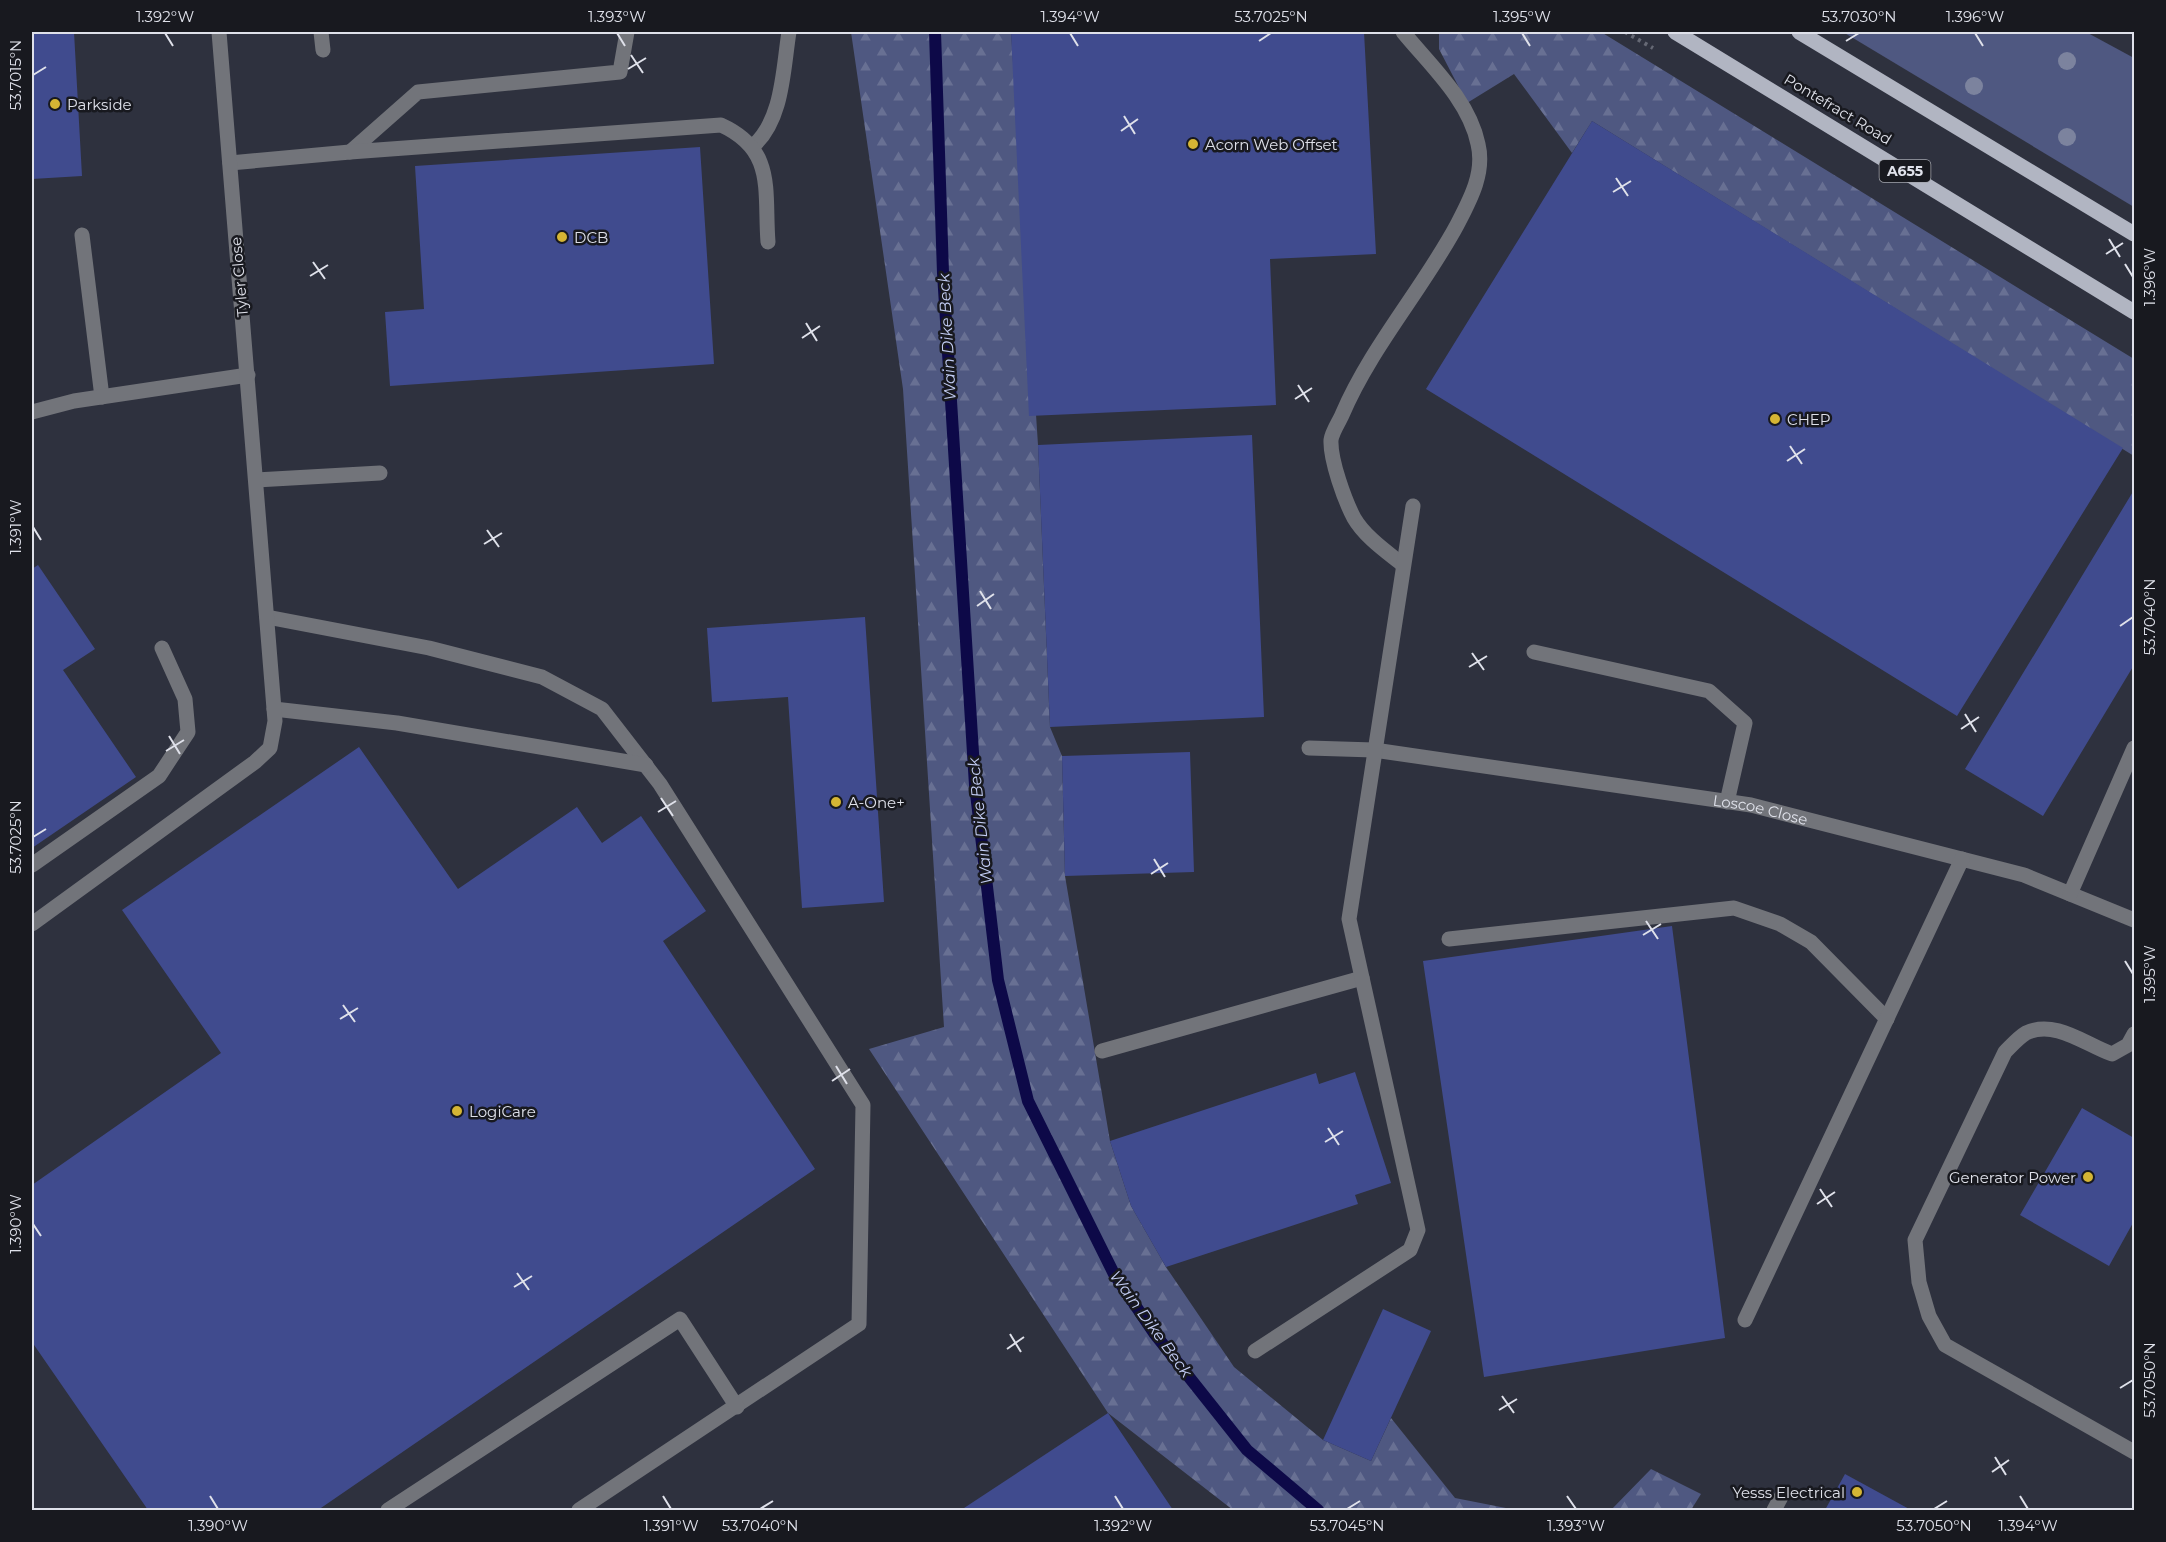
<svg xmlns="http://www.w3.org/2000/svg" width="2166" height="1542" font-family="Montserrat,sans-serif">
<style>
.grass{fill:#4f5881}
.forest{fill:url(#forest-firs)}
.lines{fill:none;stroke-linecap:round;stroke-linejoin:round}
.stream{stroke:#0d0948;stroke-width:12}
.building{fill:#404b8e}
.path{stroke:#666975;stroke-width:4;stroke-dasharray:3 4.5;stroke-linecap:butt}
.minor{stroke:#72747a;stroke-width:15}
.major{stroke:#b1b5c2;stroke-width:15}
.tree{fill:#7c839e}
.ticks{fill:none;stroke:#dfe1ea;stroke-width:2}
.poi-dot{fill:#d5b534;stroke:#18191f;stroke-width:2}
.labels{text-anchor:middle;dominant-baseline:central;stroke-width:5;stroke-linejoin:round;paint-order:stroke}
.shield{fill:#18191f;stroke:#a3a5ad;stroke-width:1.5}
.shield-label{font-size:14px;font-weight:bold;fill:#dfe1ea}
.poi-label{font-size:15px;fill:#dfe1ea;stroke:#18191f;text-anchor:start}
.street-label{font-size:15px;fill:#dfe1ea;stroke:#18191f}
.water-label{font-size:16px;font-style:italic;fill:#c3cdf4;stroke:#18191f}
.neatline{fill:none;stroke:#dfe1ea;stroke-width:2}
.ticks-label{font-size:15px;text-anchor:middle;fill:#dfe1ea}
</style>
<defs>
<pattern id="forest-firs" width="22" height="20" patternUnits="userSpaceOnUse" patternTransform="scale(1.5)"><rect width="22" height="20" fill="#4f5881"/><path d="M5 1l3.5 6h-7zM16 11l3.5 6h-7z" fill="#687093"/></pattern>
</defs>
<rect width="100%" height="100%" fill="#2e313e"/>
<path class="grass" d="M1843,32H2086L2134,58V207Z"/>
<path class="forest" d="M851,32H1011L1038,445L1050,727L1062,756L1065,876L1110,1141L1131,1206L1166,1267L1234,1367L1323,1440L1371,1461L1391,1418L1455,1498L1516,1510H1233L1108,1413L869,1049L944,1027L903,389Z
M1439,32H1601L2134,359V456L1592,121L1572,153L1514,74L1467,103L1439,49Z
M1651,1469L1701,1494L1691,1510H1611Z"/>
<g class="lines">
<path class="stream" d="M935,32L943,273L975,785L998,980L1028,1101L1114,1274L1154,1333L1247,1450L1318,1510"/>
</g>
<path class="building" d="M32,32H74L82,176L32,179Z
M1011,32H1364L1376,254L1270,259L1276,405L1029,416Z
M1592,121L2123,448L1957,716L1426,389Z
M700,147L714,364L390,386L385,312L424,309L415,166Z
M1252,435L1264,717L1050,727L1038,445Z
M2134,490V665L2043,816L1965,769Z
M38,565L95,649L63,670L136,777L32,848V569Z
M865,617L884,902L802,908L788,697L712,702L707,628Z
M359,747L458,889L577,807L602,843L641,816L706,911L663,941L815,1169L318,1510H148L32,1342V1185L221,1053L122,910Z
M1190,752L1194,872L1065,876L1062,756Z
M1672,926L1725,1338L1484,1377L1423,961Z
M1355,1072L1391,1183L1355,1195L1358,1204L1166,1267L1131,1206L1110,1141L1316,1073L1319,1084Z
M2082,1108L2134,1138V1221L2109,1266L2020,1215Z
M1383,1309L1431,1331L1371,1461L1323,1440Z
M1108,1413L1173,1510H961Z
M1845,1474L1911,1510H1825Z"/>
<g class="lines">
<path class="path" d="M1625,32L1653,48"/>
<g class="minor">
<path d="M321,32L323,50"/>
<path d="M1403,32C1430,65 1469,100 1478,144C1485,173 1470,200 1457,225C1422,290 1371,347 1342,415C1339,422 1332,432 1331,440C1330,460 1345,501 1354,518C1365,537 1387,552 1403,565"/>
<path d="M753,146C783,120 783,69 789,32"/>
<path d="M350,152L418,92L620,72L627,32"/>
<path d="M230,163L350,152L721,125C776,150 764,191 768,242"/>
<path d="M82,235L102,397"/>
<path d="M32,412L74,401L248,375"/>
<path d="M256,480L380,473"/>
<path d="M267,617L429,648L542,677L602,709L660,784L863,1105L859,1324L579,1510"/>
<path d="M1534,652L1709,691L1745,723L1727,802"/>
<path d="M274,709L397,723L646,765"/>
<path id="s1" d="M1309,748L1374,750L1751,805L2024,875L2134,920"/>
<path d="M32,865L159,776L188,732L185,699L162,648"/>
<path d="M2070,894L2134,748"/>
<path d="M32,924L255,762L270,748L275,721L219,32"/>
<path d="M1449,939L1734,908L1780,924L1811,942L1887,1019"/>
<path d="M2134,1034L2128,1045L2112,1054C2086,1045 2055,1019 2026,1033C2019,1037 2011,1046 2005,1052L1915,1240L1919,1282L1929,1316L1945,1345L2134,1452"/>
<path d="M1102,1051L1362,978"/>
<path d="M1745,1320L1962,859"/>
<path d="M1255,1351L1410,1250L1418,1230L1349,919L1413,506"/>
<path d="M388,1510L680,1319L737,1407"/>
<path d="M1774,1510L1781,1497"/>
</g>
<path class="major" d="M1675,32L2134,312
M1799,32L2134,234"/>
</g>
<g class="tree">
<circle cx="2067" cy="61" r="9"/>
<circle cx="1974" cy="86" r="9"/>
<circle cx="2067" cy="137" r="9"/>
</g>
<path class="ticks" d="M165,33L173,46M617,33L625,46M1070,33L1078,46M1522,33L1530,46M1975,33L1983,46M1259,41L1271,33M1846,41L1859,33M631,55L643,73M628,69L646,58M33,75L46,67M1124,116L1135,134M1121,131L1138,119M1616,178L1628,196M1613,192L1631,181M2109,239L2120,257M2106,254L2123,243M313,262L325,279M2125,264L2133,277M310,276L328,265M806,323L817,341M802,338L820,326M1298,385L1309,402M1295,399L1312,388M1790,446L1802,464M1787,461L1805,449M33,527L41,540M487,530L499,547M484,544L502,533M980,591L991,609M977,606L994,594M2120,626L2133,617M1472,653L1484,670M1469,667L1487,656M1965,714L1976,732M1961,729L1979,717M169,736L180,754M166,751L184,740M661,798L673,816M658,812L676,801M33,837L46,829M1154,859L1165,877M1151,874L1168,863M1646,921L1658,939M1643,935L1661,924M2125,961L2133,974M343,1005L355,1022M340,1019L358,1008M836,1066L847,1084M832,1081L850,1069M1328,1128L1339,1145M1325,1142L1343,1131M1820,1189L1832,1207M1817,1204L1835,1192M33,1224L41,1236M517,1273L529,1290M514,1287L532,1276M1010,1334L1021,1352M1007,1349L1024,1337M2120,1388L2133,1380M1502,1396L1514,1413M1499,1410L1517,1399M1995,1457L2006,1475M1992,1472L2009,1460M210,1496L218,1509M663,1496L671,1509M1115,1496L1123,1509M1567,1496L1576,1509M2020,1496L2028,1509M760,1509L773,1501M1347,1509L1360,1501M1934,1509L1947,1501"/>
<g class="poi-dot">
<circle cx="55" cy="104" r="6"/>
<circle cx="1193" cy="144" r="6"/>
<circle cx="562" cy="237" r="6"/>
<circle cx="1775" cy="419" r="6"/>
<circle cx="836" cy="802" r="6"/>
<circle cx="457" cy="1111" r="6"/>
<circle cx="2088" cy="1177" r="6"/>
<circle cx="1857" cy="1492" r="6"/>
</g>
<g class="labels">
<rect class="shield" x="1879.5" y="160" width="51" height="22" rx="4.5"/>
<g class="shield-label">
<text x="1905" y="171">A655</text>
</g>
<g class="poi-label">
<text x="67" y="104">Parkside</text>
<text x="1205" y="144">Acorn Web Offset</text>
<text x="574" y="237">DCB</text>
<text x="1787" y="419">CHEP</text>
<text x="848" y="802">A-One+</text>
<text x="469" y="1111">LogiCare</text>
<text x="2076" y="1177" text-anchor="end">Generator Power</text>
<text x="1845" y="1492" text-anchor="end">Yesss Electrical</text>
</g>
<g class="street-label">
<text transform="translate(1838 109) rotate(31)">Pontefract Road</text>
<text transform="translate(239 277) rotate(-95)">Tyler Close</text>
<text stroke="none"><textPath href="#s1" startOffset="456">Loscoe Close</textPath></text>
</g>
<g class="water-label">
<text transform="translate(947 337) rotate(-93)">Wain Dike Beck</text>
<text transform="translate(980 821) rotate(-96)">Wain Dike Beck</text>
<text transform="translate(1151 1324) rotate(54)">Wain Dike Beck</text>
</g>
</g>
<rect width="2166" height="1542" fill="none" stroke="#18191f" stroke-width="66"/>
<rect x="33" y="33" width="2100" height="1476" class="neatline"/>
<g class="ticks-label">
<text x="165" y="22">1.392°W</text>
<text x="617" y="22">1.393°W</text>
<text x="1070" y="22">1.394°W</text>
<text x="1271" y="22">53.7025°N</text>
<text x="1522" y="22">1.395°W</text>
<text x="1859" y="22">53.7030°N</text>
<text x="1975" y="22">1.396°W</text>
<text transform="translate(16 75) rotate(-90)" y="5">53.7015°N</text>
<text transform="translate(2150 277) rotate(-90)" y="5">1.396°W</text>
<text transform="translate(16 527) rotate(-90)" y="5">1.391°W</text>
<text transform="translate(2150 617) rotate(-90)" y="5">53.7040°N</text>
<text transform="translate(16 837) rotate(-90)" y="5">53.7025°N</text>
<text transform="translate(2150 974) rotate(-90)" y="5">1.395°W</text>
<text transform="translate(16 1224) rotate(-90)" y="5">1.390°W</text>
<text transform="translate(2150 1380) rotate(-90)" y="5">53.7050°N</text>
<text x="218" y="1531">1.390°W</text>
<text x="671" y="1531">1.391°W</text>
<text x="760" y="1531">53.7040°N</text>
<text x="1123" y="1531">1.392°W</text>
<text x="1347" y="1531">53.7045°N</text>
<text x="1576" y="1531">1.393°W</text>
<text x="1934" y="1531">53.7050°N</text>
<text x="2028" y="1531">1.394°W</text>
</g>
</svg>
